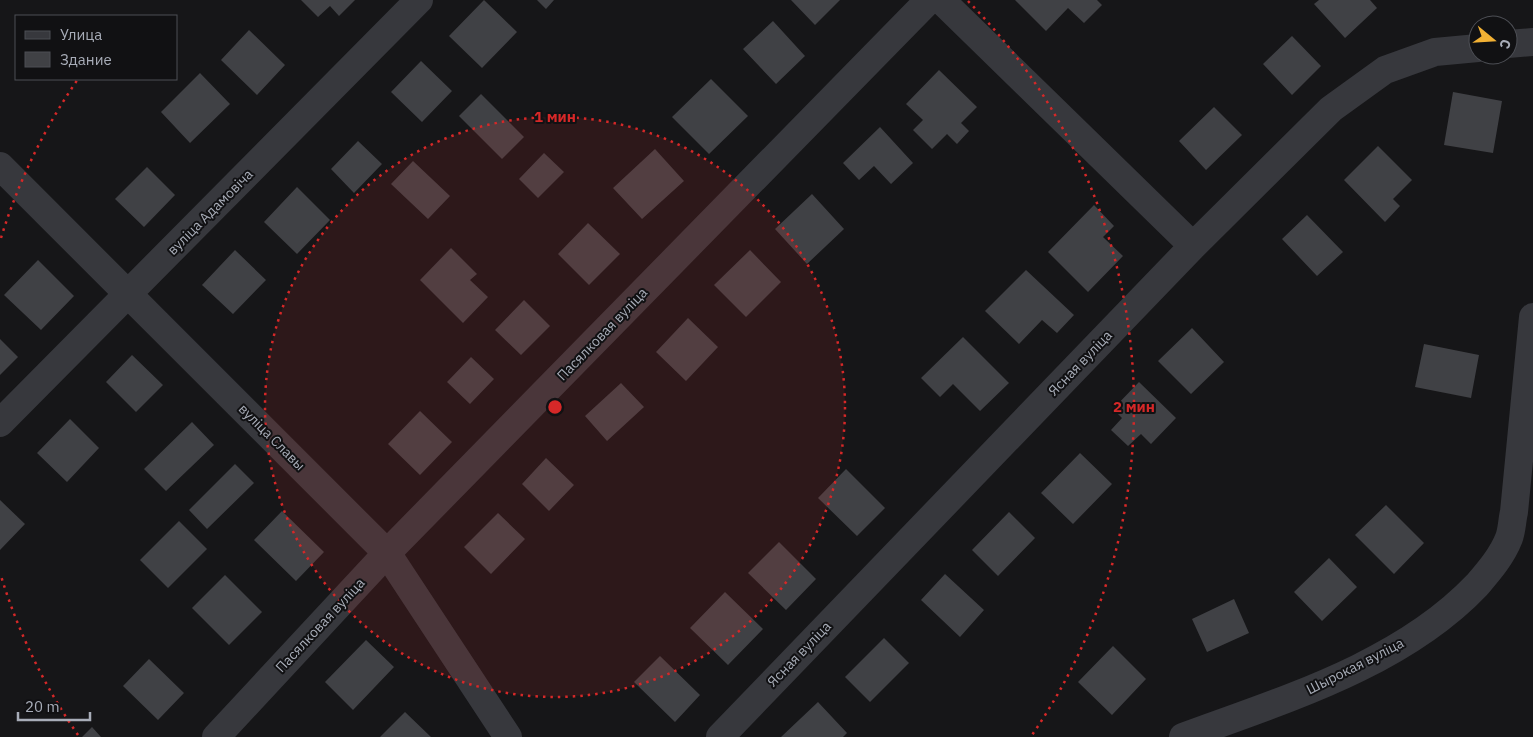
<svg xmlns="http://www.w3.org/2000/svg" width="1533" height="737" font-family="'IBM Plex Sans',sans-serif">
<style>
.building{fill:#404145}
.lines{fill:none;stroke-linecap:round;stroke-linejoin:round}
.minor{stroke:#37383d;stroke-width:28}
.ring{fill:none;stroke:#d62828;stroke-width:2.5;stroke-dasharray:2.5 5}
.labels{text-anchor:middle;dominant-baseline:central;stroke-width:4;stroke-linejoin:round;paint-order:stroke}
.street-label{font-size:14px;fill:#a8adb8;stroke:#111113}
.centre{fill:#d62828;stroke:#111113;stroke-width:2.5}
.ring-label{font-size:15px;text-anchor:middle;font-weight:bold;fill:#d62828;stroke:#111113;stroke-width:4;stroke-linejoin:round;paint-order:stroke}
</style>
<rect width="100%" height="100%" fill="#161618"/>
<path class="building" d="M301,0H355L339,16L330,6L318,17Z
M484,0L517,32L482,68L449,36Z
M537,0H554L546,9Z
M791,0H840L815,25Z
M1015,0H1097L1102,5L1084,23L1068,8L1046,31Z
M1319,0H1370L1377,8L1345,38L1314,4Z
M773,21L805,56L776,84L743,49Z
M249,30L285,65L257,95L221,60Z
M1292,36L1321,66L1292,95L1263,64Z
M421,61L452,91L422,122L391,92Z
M939,70L977,107L961,123L969,131L957,144L947,134L932,149L913,130L923,120L906,104Z
M200,73L230,104L190,143L161,112Z
M711,79L748,116L709,154L672,117Z
M1453,92L1502,101L1493,153L1444,145Z
M481,94L524,137L502,159L459,116Z
M1214,107L1242,135L1206,170L1179,141Z
M880,127L913,163L891,184L874,166L859,180L843,163Z
M358,141L382,164L354,193L331,169Z
M1378,146L1412,180L1393,199L1400,206L1385,222L1344,180Z
M655,149L684,181L642,219L613,188Z
M544,153L564,172L538,198L519,179Z
M413,161L450,196L428,219L391,184Z
M147,167L175,195L144,227L115,199Z
M297,187L330,220L297,254L264,222Z
M812,194L844,229L807,264L775,229Z
M1094,205L1114,226L1103,237L1123,256L1088,292L1048,252Z
M1307,215L1343,252L1317,276L1282,239Z
M588,223L620,254L589,285L558,254Z
M451,248L477,274L470,280L488,297L463,323L420,280Z
M235,250L266,280L233,314L202,285Z
M750,250L781,282L746,317L714,285Z
M38,260L74,296L41,330L4,295Z
M1026,270L1074,315L1057,333L1042,320L1019,344L985,311Z
M524,300L550,326L521,355L495,330Z
M688,318L718,347L686,381L656,352Z
M1192,328L1224,362L1191,394L1158,361Z
M963,337L1009,383L980,411L953,384L940,397L921,378Z
M0,339L18,357L0,375Z
M1424,344L1479,355L1471,398L1415,387Z
M132,355L163,385L136,412L106,382Z
M471,357L494,379L470,404L447,382Z
M1139,382L1176,418L1151,444L1141,434L1128,446L1111,430L1122,418L1113,409Z
M621,383L644,407L607,441L585,416Z
M420,411L452,442L420,475L388,444Z
M70,419L99,448L67,482L37,453Z
M192,422L214,445L166,491L144,469Z
M1080,453L1112,484L1073,524L1041,493Z
M546,458L574,485L549,511L522,484Z
M235,464L254,483L207,529L189,510Z
M846,469L885,508L857,536L818,498Z
M0,500L25,524L0,550Z
M1386,505L1424,543L1394,574L1355,535Z
M282,511L324,552L296,581L254,540Z
M1009,512L1035,538L998,576L972,550Z
M498,513L525,539L491,574L464,547Z
M179,521L207,549L168,588L140,560Z
M779,542L816,579L786,610L748,573Z
M1329,558L1357,587L1322,621L1294,592Z
M945,574L984,610L960,637L921,600Z
M225,575L262,612L229,645L192,608Z
M725,592L763,629L728,665L690,628Z
M1234,599L1249,633L1207,652L1192,619Z
M884,638L909,663L870,702L845,677Z
M366,640L394,667L353,710L325,682Z
M1113,646L1146,679L1112,715L1078,682Z
M660,656L700,695L675,722L634,682Z
M149,659L184,693L158,720L123,686Z
M818,702L847,733L843,737H781Z
M405,712L431,737H380Z
M92,727L101,737H82Z"/>
<g class="lines">
<path class="minor" d="M941,0L1193,246
M1508,44L1533,42
M0,166L387,553L508,737
M0,423L419,0
M216,737L387,553L929,0
M720,737L1193,246L1331,109L1385,70L1435,52L1478,48
M1183,737C1283,700 1401,665 1477,585C1489,571 1502,556 1509,538C1512,530 1512,520 1514,512L1533,317"/>
</g>
<circle cx="555" cy="407" r="290" fill="#d62828" fill-opacity=".12"/>
<g class="ring">
<circle cx="555" cy="407" r="290"/>
<path d="M78 735A579 579 0 0 1 1 576M1 238A579 579 0 0 1 78 79M968 1A579 579 0 0 1 1032 735"/>
</g>
<g class="labels">
<g class="street-label">
<text transform="translate(210 212) rotate(-45)">вуліца Адамовіча</text>
<text transform="translate(602 334) rotate(-46)">Пасялковая вуліца</text>
<text transform="translate(1080 363) rotate(-46)">Ясная вуліца</text>
<text transform="translate(272 437) rotate(45)">вуліца Славы</text>
<text transform="translate(320 625) rotate(-47)">Пасялковая вуліца</text>
<text transform="translate(799 654) rotate(-46)">Ясная вуліца</text>
<text transform="translate(1355 666) rotate(-27)">Шырокая вуліца</text>
</g>
</g>
<circle cx="555" cy="407" r="8" class="centre"/>
<g class="ring-label">
<text x="555" y="122">1 мин</text>
<text x="1134" y="412">2 мин</text>
</g>
<rect x="15" y="15" width="162" height="65" fill="#111113" stroke="#4d4f55"/>
<rect x="25" y="31" width="25" height="8" fill="#37383d" stroke="#4d4f55"/>
<text x="60" y="40" font-size="15" fill="#a8adb8">Улица</text>
<rect x="25" y="52" width="25" height="15" fill="#404145" stroke="#4d4f55"/>
<text x="60" y="65" font-size="15" fill="#a8adb8">Здание</text>
<g transform="translate(1493 40) rotate(108)"><circle r="24" fill="#111113" stroke="#4d4f55"/>
<path d="M0-4L9 19L0 12L-9 19Z" fill="#f2b134"/>
<text y="-8" font-size="14" font-weight="bold" text-anchor="middle" fill="#a8adb8">С</text>
</g>
<path d="M18 712v8h72v-8" fill="none" stroke="#a8adb8" stroke-width="2.5"/>
<text x="25" y="712" font-size="15" fill="#a8adb8" stroke="#111113" stroke-width="4" paint-order="stroke">20 m</text>
</svg>
